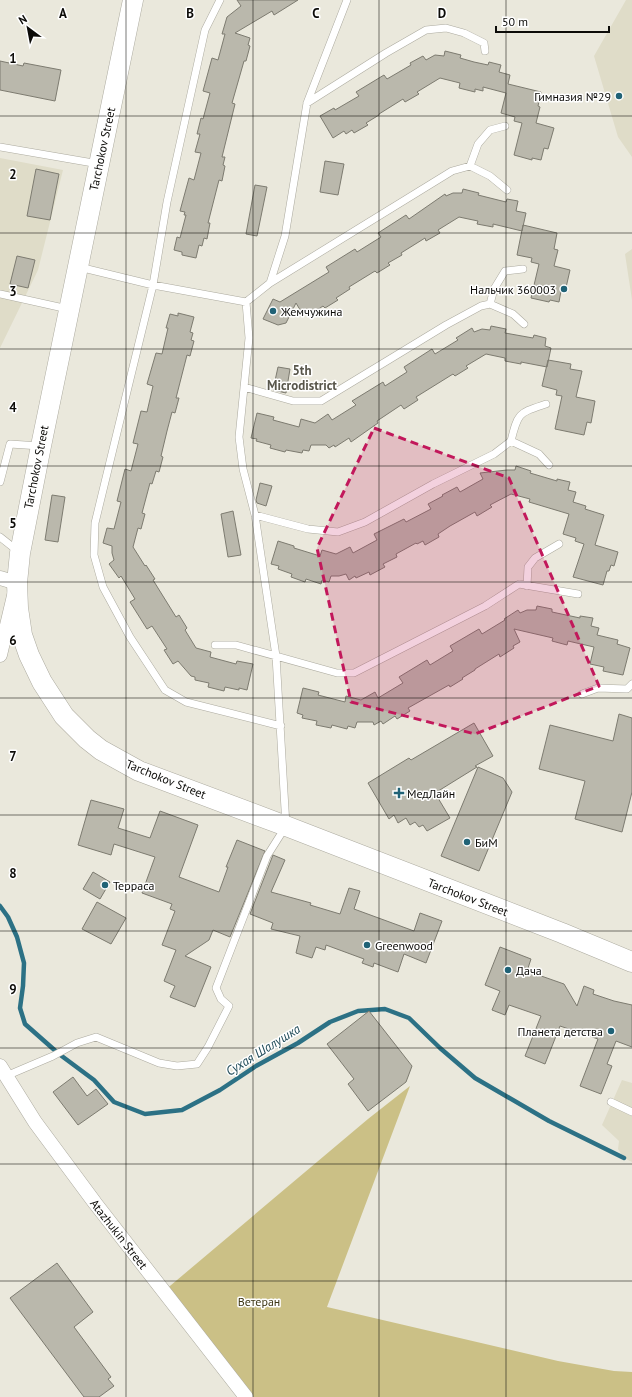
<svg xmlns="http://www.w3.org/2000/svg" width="632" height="1397" font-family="'PT Sans',sans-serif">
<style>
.built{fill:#dfdcc8}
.green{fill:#cbc086}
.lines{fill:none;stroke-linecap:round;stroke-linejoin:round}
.stream{stroke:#2c7185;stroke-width:4.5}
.building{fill:#bab8ac;stroke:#7d7b70}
.service-casing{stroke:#acaa9f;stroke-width:8}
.minor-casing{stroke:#acaa9f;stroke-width:15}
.secondary-casing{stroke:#acaa9f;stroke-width:21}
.service{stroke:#fff;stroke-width:7}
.minor{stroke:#fff;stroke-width:14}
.secondary{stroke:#fff;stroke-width:20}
.marked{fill:#c2185b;fill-opacity:0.2;stroke:#c2185b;stroke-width:3;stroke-dasharray:8 5;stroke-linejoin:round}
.grid{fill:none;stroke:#0c0b08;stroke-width:1;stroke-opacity:0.55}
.poi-dot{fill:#206276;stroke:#fff;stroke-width:1.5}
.labels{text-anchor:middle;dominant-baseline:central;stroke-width:3;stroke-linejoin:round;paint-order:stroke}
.poi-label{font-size:12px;fill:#0c0b08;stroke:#fff;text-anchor:start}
.street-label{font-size:12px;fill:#0c0b08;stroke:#fff}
.park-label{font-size:12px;fill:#3e3715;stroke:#fff}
.neighbourhood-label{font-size:13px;font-weight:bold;fill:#58564b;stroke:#fff}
.water-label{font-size:13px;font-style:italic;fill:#1f4a57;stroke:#fff}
.grid-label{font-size:13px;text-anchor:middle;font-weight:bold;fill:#0c0b08;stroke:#fff;stroke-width:3;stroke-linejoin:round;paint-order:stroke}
</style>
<rect width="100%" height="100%" fill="#eae8dc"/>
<path class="built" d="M626,0H632V157L618,137L594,56Z
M0,158L63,170L38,270L0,348Z
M632,249V300L625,254Z
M622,1080L632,1083V1162L624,1158L618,1149L619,1141L602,1125Z"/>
<path class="green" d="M410,1086L327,1307L558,1361L614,1371L632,1372V1397H246L164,1291L368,1119Z"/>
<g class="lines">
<path class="stream" d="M0,906L8,917L17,937L24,963L23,986L20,1008L25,1024L59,1054L94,1080L114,1102L145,1114L182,1110L220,1090L256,1066L298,1043L330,1022L358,1011L385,1009L409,1018L440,1048L475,1078L549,1121L624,1158"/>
</g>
<path class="building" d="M237,0H298L274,15L272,11L235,33L250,38L248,45L250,46L246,61H244L232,103L235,104L222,157H225L223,165L225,166L222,181L219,180L208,223H210L207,239L204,238L202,246L199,245L196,258L182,255V252L174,250L177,237L180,238L186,215H184L185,212L180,211L189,178L194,180L201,153L195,152L200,134H197L201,118L203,119L210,93L203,91L212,58L218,60L225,34H222L227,17L241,6Z
M445,51L461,55L460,58L474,62L488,65L489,62L501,65L499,72L510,75L508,84L541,92L538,106L540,107L536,123L554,128L548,149L544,148L541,160L532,158V160L514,155L522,123L514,121L515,117L501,113L506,93L483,87V91L475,89V92L459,88L460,83L440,78L417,92L419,94L405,102L403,99L379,114V115L366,123L368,125L354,133L352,130L346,134L344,131L333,138L320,116L334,108L335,110L359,96L356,92L384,75L387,79L411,65L410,63L423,56L426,60L435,55L444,56Z
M0,61L23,66L24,63L61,70L55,101L0,90Z
M325,161L344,164L338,195L320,192Z
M36,169L59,174L50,220L27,216Z
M255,185L267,187L257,236L246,234Z
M463,189L479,193L478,195L506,202L507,199L518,201L516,211L526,213L522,231L493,224V227L477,224L478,221L459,217L438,230L440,233L426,241L425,238L401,253L402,255L388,263L390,265L377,273L375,271L349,287L350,289L336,298L338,300L325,308L323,306L311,314L309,311L303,315L296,303L286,323L278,325L263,319L273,299L280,302L329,272L326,267L355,249L357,252L381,237L378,233L406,215L409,219L445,194L446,196L453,193H462Z
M523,225L557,233L554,249L558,250L554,266L570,270L565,292L561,291L559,302L550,300L549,302L531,298L539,264L531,262L532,258L517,255Z
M17,256L35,260L28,288L10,284Z
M178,313L194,317L190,332L193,333L191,340L194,341L190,356L187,355L176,398H179L175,413L172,412L167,431L161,456L163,457L159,472L156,471L152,484L150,483L142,513L145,514L141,529L138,528L133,547L145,566L146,565L155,579L153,580L176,617L179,615L187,628L185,630L196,648L211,652L210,657L236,664L237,661L253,664L247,690L239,688V690L225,687L224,691L208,687L209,683L195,680V677L191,676L178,661L173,664L164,650L167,649L152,626L147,629L130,602L135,599L121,576L119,578L109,564L114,560L112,553V546L103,543L107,528L114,529L121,502L117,501L125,469L131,471L138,444L133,443L141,411L147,412L153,386L147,384L156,353L162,354L168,328H166L170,314L178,316Z
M491,326L506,329L505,333L533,338L534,335L546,338L545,346L551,348L547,367L521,362V364L505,361V358L486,354L466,366L468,368L455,376L453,374L416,397L418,400L404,409L401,405L377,421L378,423L351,442L349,438L335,447L334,445L329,448L326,445H311L309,451L303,450L302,453L286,450L285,452L270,448L271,445L256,441L257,439L251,438L257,413L274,417L273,420L299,427L301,419L315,423L328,414L332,420L356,405L352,401L383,382L385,386L407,372L404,367L432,349L435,354L458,340L456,338L472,328L474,332L482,329L490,330Z
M548,360L571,364L570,369L582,371L576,397L595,401L591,423L587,422L584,435L555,429L562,396L556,395L557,390L542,386Z
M278,367L290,369L286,393L273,390Z
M516,466L531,471L530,473L557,481V479L570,482L568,490L576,492L573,502L586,506L585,509L604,515L595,545L618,552L614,566L611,565L609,571H607L603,585L573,577L584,544L575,541L576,538L563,534L569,514L529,502L530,499L511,494L490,505L492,507L477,516L475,512L450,526L438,534L439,537L425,545L423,541L417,544L416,543L396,554L397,557L383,564L385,567L370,575L369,572L356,578L355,576L349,580L346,574L339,576H331L329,582L322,580L321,584L306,579L305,582L291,577L292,574L278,569L279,566L271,564L278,541L294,546V548L320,556L322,550L336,554L350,547L353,553L377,540L374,534L404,519L406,522L431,509L428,504L443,496L442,495L457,487L460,492L483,479L480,473L507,470H515Z
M260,483L272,486L266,506L257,503L256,500Z
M52,495L65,497L58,542L45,540Z
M233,511L241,555L228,557L221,514Z
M537,606L552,609V612L580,618V616L593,618L591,626L599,628L597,635L618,640L617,644L630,648L623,675L603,671L604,667L590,664L594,647L568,641L567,645L552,641L553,638L514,629L520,642L513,646L514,648L500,657L499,654L475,669V670L462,678L463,679L450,687L449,685L408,708L410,711L397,719L395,716L383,724L381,721L374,725L373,722H357L355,728L348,726L347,729L332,725L331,728L316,725L317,721L302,718L303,715L297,713L303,688L319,692L318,695L345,702L346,696L361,700L375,692L378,698L403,683L399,677L427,660L430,665L453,651L450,646L479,629L482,634L505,620L504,619L518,610L520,613L527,610H536Z
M619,714L632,718V792L622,832L575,819L585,781L539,769L550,725L613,741Z
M474,723L493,756L475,766L477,767L435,793L450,818L427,831L423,825L419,827L415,822L410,825L406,818L398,823L394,815L389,819L368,783L409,758L411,760Z
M478,767L503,778L512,792L479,871L441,856Z
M91,800L124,809L118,828L150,838L160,811L198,825L179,877L219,892L228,867H226L237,840L265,851L230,937L213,930L209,940L185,956L211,967L195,1007L170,997L175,986L164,981L176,950L162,945L175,911L170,909L172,904L142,893L155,857L114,844L111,855L78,845Z
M273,855L285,860L271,892L311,903L310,905L340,914L349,888L360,891L354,909L414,931L420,913L442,921L426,963L404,954L398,972L374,963L373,967L362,963L364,959L326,945L325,950L316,947L312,958L296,953L300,936L271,929L273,923L250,914Z
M93,872L110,882L100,899L83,889Z
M97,902L126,918L111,944L82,929Z
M500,947L531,959L527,971L564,984L577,1006L584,986L594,990L593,994L614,1001L632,1005V1047L616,1041L607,1064L612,1066L601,1094L580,1086L598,1039L560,1026L545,1064L525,1056L541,1016L509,1005L505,1015L492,1010L500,991L485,985Z
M369,1011L412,1066L406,1082L368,1111L348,1084L354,1079L327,1044Z
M73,1077L87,1096L96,1089L108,1104L78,1125L53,1092Z
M57,1263L93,1312L74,1327L111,1377L108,1379L114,1386L99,1397H84L10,1298Z"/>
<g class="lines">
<g class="service-casing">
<path id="service" d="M220,0L205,30L167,202L153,285L95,523L94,555L103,587L130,637L165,690L186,702L281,726
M307,103L386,53L426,30L446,28L464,33L484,43L485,51
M0,147L99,164
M470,166L490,176L507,190
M270,283L452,171L470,166L478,144L490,130L505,126
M0,294L68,309
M246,302L270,283L285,236L307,103L347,0
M490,304L494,289L505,271L523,269
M244,387L293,401H321L446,325L481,306L490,304L513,314L524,324
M511,441C518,412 519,413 546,404
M0,482L10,444L40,446
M255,515L308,529L338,532L365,522L433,484L494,454L511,441L539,454L549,465
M0,537L19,552
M527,586L528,567L535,558L559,544
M215,645H236L337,673H354L485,606L519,584L578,594
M582,694L598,688L627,689L632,684
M6,1076L53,1056L77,1043L96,1037L159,1063L177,1066L197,1064L208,1047L229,1006L221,999L216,988L267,856L286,826L276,656L255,515L243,469L239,437L249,338L246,302L153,285L79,267
M611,1102L632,1112"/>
</g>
<g class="minor-casing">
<path id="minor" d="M0,578L17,583L0,655
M0,1066L35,1122L95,1203L246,1397"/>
</g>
<g class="secondary-casing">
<path id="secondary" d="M133,0L41,446L20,553L17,583L18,608L22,635L29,655L42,682L64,716L87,739L101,750L139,771L286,826L562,933L632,962"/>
</g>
<use href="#service" class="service"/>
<use href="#minor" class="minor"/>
<use href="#secondary" class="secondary"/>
</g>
<path class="marked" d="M374,428L509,478L599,686L475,734L351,702L317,548Z"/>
<path class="grid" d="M126,0V1397M253,0V1397M379,0V1397M506,0V1397M0,116H632M0,233H632M0,349H632M0,466H632M0,582H632M0,698H632M0,815H632M0,931H632M0,1048H632M0,1164H632M0,1281H632"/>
<g class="poi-dot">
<circle cx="619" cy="96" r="4"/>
<circle cx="564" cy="289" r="4"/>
<circle cx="273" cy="311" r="4"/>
<path d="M397 787h4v4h4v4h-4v4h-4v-4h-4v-4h4z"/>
<circle cx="467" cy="842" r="4"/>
<circle cx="105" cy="885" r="4"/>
<circle cx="367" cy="945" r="4"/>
<circle cx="508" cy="970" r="4"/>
<circle cx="611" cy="1031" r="4"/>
</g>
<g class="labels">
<g class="poi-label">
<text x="611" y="96" text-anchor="end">Гимназия №29</text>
<text x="556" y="289" text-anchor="end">Нальчик 360003</text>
<text x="281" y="311">Жемчужина</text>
<text x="407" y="793">МедЛайн</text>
<text x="475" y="842">БиМ</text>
<text x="113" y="885">Терраса</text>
<text x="375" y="945">Greenwood</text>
<text x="516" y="970">Дача</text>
<text x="603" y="1031" text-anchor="end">Планета детства</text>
</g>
<g class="street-label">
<text transform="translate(102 149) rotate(-78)">Tarchokov Street</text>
<text transform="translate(36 467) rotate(-79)">Tarchokov Street</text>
<text transform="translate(166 779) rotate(22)">Tarchokov Street</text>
<text transform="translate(468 897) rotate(21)">Tarchokov Street</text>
<text transform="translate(119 1234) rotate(52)">Atazhukin Street</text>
</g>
<g class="park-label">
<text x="259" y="1301">Ветеран</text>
</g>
<g class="neighbourhood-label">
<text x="302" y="370">5th<tspan x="302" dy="15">Microdistrict</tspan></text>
</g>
<g class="water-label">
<text transform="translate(263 1050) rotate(-32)">Сухая Шалушка</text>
</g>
</g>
<g class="grid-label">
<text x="63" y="18">A</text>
<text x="190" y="18">B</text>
<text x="316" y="18">C</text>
<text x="442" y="18">D</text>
<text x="13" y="63">1</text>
<text x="13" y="179">2</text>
<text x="13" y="296">3</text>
<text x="13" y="412">4</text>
<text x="13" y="528">5</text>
<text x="13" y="645">6</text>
<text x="13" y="761">7</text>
<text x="13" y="878">8</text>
<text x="13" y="994">9</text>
</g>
<g transform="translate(28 28) rotate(328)" stroke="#ffffff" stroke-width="3" paint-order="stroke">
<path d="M0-3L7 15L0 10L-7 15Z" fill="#0c0b08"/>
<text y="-6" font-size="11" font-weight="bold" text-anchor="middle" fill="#0c0b08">N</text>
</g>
<path d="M496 26v6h113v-6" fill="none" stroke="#0c0b08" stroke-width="2"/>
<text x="502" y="26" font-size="12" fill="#0c0b08" stroke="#ffffff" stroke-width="3" paint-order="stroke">50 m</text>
</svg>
